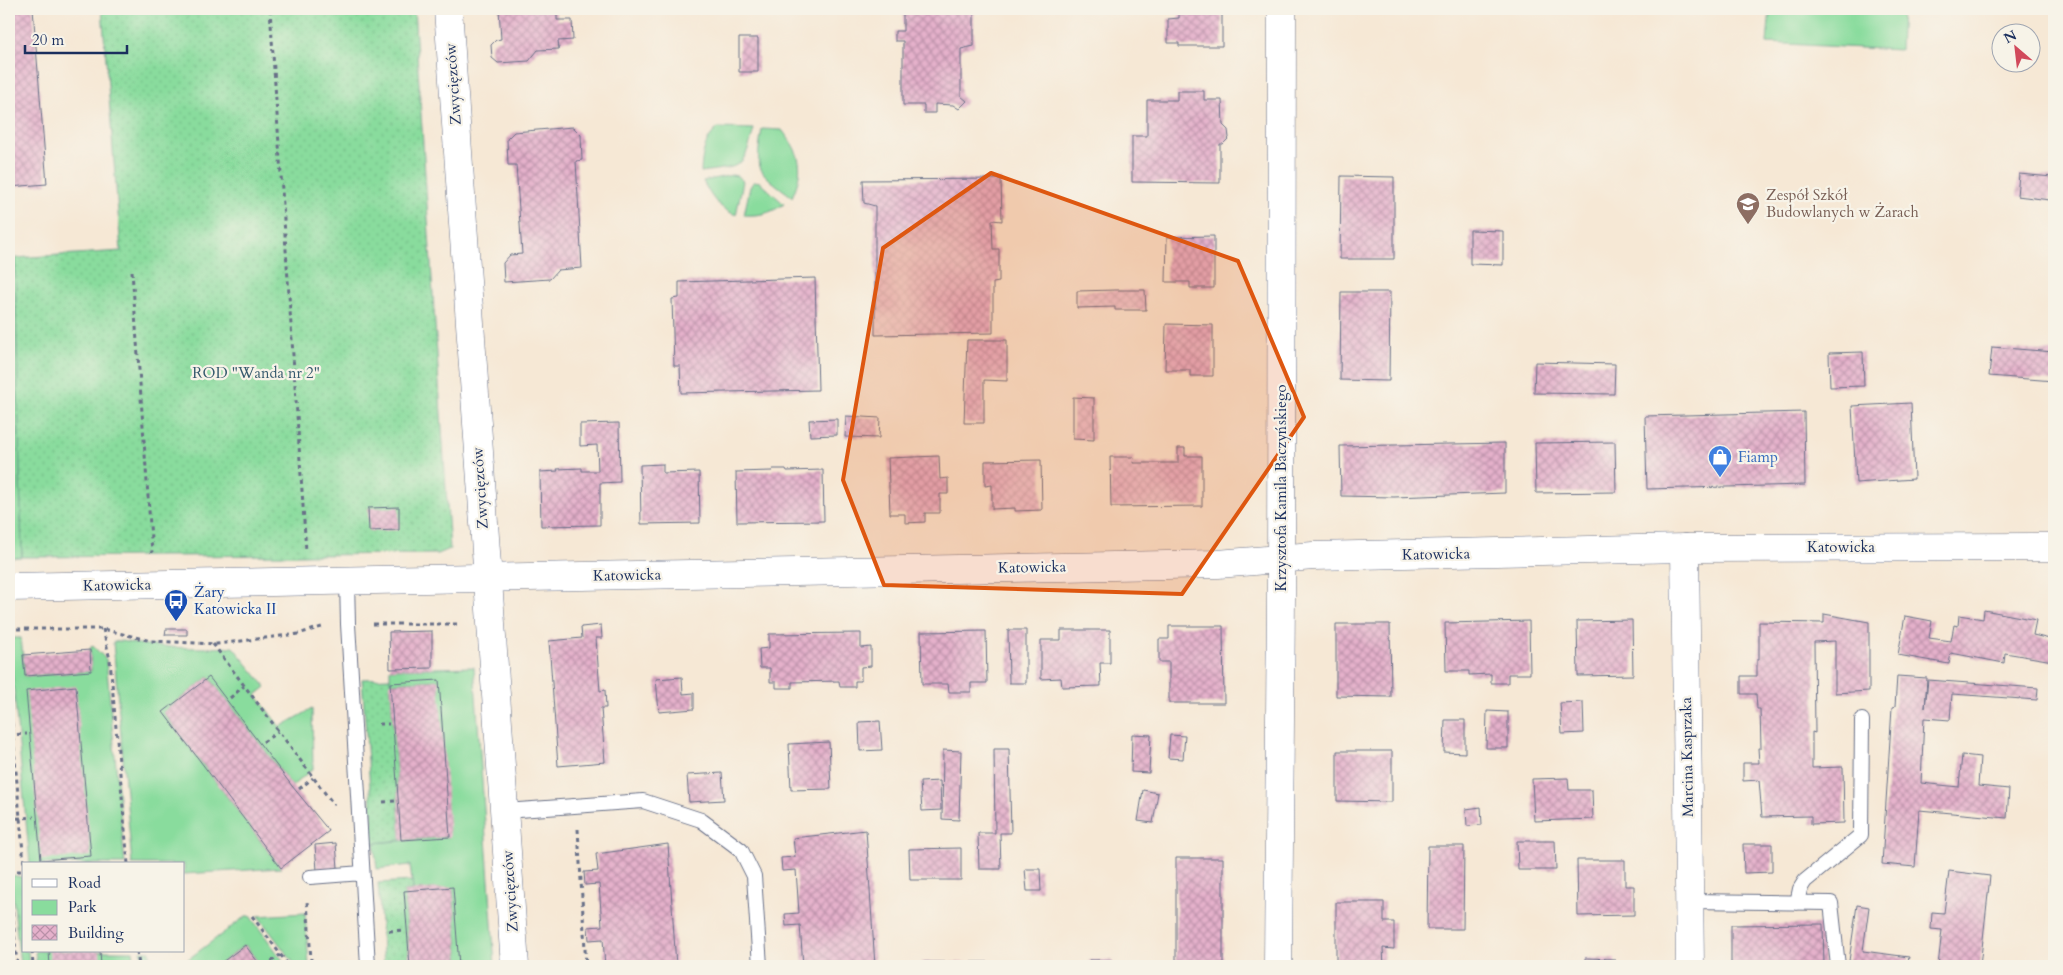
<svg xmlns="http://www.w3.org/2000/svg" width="2063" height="975" font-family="Cardo,serif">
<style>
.green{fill:#89dc9d;stroke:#52867e}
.garden{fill:url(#garden-dots);stroke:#52867e}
.building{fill:url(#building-cross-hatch)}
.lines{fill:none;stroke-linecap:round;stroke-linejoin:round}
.lane-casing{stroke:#687088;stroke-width:16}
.street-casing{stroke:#687088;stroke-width:29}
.secondary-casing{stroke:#687088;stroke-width:29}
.path{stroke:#687088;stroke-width:3;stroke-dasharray:4 4;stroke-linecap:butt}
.lane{stroke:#fff;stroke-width:14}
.street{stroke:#fff;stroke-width:28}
.secondary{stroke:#fff;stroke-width:28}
.marked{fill:#de5710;fill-opacity:0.2;stroke:#de5710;stroke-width:4;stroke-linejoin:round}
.labels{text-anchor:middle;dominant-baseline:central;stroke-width:4.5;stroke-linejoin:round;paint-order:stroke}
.street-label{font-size:15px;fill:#1b2f5e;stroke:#f7f3e8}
.education-label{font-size:15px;fill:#785e54;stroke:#f7f3e8;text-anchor:start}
.park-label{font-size:15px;fill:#365a6e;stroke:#f7f3e8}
.shop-label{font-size:15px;fill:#366cbe;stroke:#f7f3e8;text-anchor:start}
.transit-label{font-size:15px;fill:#164399;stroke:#f7f3e8;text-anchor:start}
</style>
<defs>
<pattern id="garden-dots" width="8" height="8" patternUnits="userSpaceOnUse" patternTransform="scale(1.25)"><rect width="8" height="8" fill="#89dc9d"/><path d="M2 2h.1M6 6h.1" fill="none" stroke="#76bd8a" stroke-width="1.8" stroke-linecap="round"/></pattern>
<pattern id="building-cross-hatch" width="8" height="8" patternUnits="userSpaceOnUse" patternTransform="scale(1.25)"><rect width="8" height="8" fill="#e5b1cb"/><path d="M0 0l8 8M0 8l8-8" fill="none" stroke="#b990a8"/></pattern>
</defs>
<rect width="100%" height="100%" fill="#f7f3e8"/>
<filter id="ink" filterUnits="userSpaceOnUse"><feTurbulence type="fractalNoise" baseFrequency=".02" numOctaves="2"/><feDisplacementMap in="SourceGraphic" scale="10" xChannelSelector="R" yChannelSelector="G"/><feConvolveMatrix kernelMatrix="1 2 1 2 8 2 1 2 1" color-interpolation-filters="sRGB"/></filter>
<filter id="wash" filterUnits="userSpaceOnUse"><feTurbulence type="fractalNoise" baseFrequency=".0096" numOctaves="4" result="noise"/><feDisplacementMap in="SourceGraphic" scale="20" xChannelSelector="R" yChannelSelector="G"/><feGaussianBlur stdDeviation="1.12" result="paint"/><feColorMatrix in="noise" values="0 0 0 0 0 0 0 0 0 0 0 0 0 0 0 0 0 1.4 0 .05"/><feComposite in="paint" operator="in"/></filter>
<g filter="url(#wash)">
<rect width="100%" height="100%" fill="#f6e8d5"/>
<path class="green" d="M1770,9H1902L1900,50L1767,43Z
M718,128L754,129C743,170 742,166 701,172C702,155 704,140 718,128Z
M762,129L782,130C801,154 805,168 792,197C758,170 754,174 762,129Z
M732,175L737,176L743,181L736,215C718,208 711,197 703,181Z
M754,181L760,182L784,204C771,213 760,216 744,215L750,187Z
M15,258L22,557L9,558V259Z
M9,638H21L25,676L91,671L90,650L92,645L106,659L125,864H30Z
M121,641C158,648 195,649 233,647L266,687L256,695L280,727L312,709L313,769L292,786L209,677L163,712L281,868L184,874V864H132L113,642Z
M474,667L495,966H459L453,888L413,890L410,865L377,869L374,843L449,837L438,680L390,683V669Z
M11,875L22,877L24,951H28L29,966H20Z
M305,913L309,966H296L258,916Z
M246,916H250L287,966H261L245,945L217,966H179Z
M35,951H133L135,966H37Z
M141,951H150V956L173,966H143Z"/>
<path class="garden" d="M102,9H414L450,549L438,554L22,557L15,258L121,251Z
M390,678L401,840L374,843L362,679Z
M412,881L413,890L404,891L410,966H384L378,883Z"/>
<g id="blocks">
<path class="building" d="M9,9H33L47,184L9,187Z
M499,9H557V20H572L573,40L558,41L559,49L538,50L529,61L498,63L492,58L491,45L496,40L501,39Z
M903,9H935V11L974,12V46L961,49V96L967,101L959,109L953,105L935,104V113H924V105H903V41H895V31H903Z
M1179,9H1222V46H1179V43H1168V19L1179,18Z
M739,38H758V72H739Z
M1177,91H1204V100H1222L1223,125L1228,130L1229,138L1223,144H1220V183L1132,182V136H1147V100H1177Z
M573,127L581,135L582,160L576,161L582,268L558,270L550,279L504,282L503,263L510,255L522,254L516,165H508L507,139L514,132Z
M2053,161H2054V182L2052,183L2050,200L2017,196L2019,174L2052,177Z
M1341,176L1394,177V259H1340Z
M1001,179L1002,221L992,220L993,249H999V282L993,283V333L875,335V206L864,203L863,180Z
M1470,230L1503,231V265L1470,264Z
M1214,236V288H1190V282H1166L1167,237Z
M815,278L818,390L681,393L680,366H674L672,299L679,298V282Z
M1115,290H1145L1146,310H1115V307L1077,308V291Z
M1341,292H1390L1389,381L1340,380Z
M1166,324L1213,325V376H1190V370H1165Z
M967,340H1007V381L984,380V423H964Z
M1992,347L2054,352V381L1989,376Z
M1863,352L1864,386L1830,387L1829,353Z
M1535,362L1615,364L1614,394L1534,393Z
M1073,397L1094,398V440L1073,439Z
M1911,403L1914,479L1856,483L1852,406Z
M1804,412L1805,485L1647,489L1645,416Z
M846,416L880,418L879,438L845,437Z
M837,419V435L810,436L809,420Z
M619,423L620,482L600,483V525L541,526L540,472L558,471L557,469L582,468V471H598L597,445L580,446V424Z
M1615,442L1616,492L1536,493L1535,443Z
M1505,443V493L1394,497L1341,496L1340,446Z
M1178,448H1185V456H1202V506L1111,507L1110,457H1134L1133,463H1178Z
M939,456L940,479L948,478V494H940V513H925V522L905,523V514H890L888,458Z
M1041,460L1042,510L1015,511V508L992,509V485L985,486V461Z
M663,464V473L699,472L700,523L641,524L640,465Z
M773,469H786L787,471L823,470L824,521L737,522L736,472L772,471Z
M399,507V530L369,531L368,508Z
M1984,610L2036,620L2033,635L2054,640L2053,661L2005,653L2004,663L1951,653L1949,664L1898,655L1905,616L1932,621L1929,638L1951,641L1954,625L1958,626L1959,615L1983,619Z
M1824,614L1869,622V691L1835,693V641L1814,642L1815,733L1812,732V768L1843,767L1844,823L1811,824V816L1762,817L1759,780L1743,781V763H1759L1758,748H1761L1760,709H1757L1756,694H1741V676H1757V660H1759V622L1824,623Z
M1632,620L1633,675L1578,676L1577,621Z
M1529,621L1530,674H1508V683H1491V674L1469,675V671H1446L1445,623Z
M1336,624H1390L1391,697L1336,696Z
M601,625L602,638H596L600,691L605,690L606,708H601L605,762L558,766L549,641L582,638L581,627Z
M1169,626H1223L1224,703H1169V662H1159V639H1169Z
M166,629H187V635H165Z
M1008,630H1026V683H1009Z
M1061,630H1110V663H1100L1101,686L1062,687L1061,678L1041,679V640H1061Z
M432,631V668L390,669L389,632Z
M986,631L987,683H971V692H949L948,684H922L921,632Z
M861,633V648L871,647V666L861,667V681H855V687H840L839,681L792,682V688H776V682H770V668H760L759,649L769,648V634Z
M90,650L91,671L25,676L23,655Z
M1897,676L1927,678L1925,708L1928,680L2038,688L2037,700L1952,694L1950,720L1924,718L1921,783L1959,787L1962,755L1980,757L1978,786L2009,789L2007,818L1919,810L1915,867L1882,864L1892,708L1895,707Z
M209,677L292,786L329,831L281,868L163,712Z
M682,677L683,694L694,693V709L659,712L656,679Z
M439,680L450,837L401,840L390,683Z
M76,686L91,856L41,860L26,691Z
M1583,702L1584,733L1562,734L1560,703Z
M1487,711L1508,712V748H1486Z
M1445,720H1465V753L1444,752Z
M880,721L882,750L860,751L859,722Z
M1132,734L1151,735L1149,773L1131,772Z
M1170,735L1185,736L1183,759L1168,758Z
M829,742L831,789L791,790L789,744Z
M994,749H1009L1011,833H1000L1001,869H979L978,833H995Z
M943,750L961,751L959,820L942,819Z
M1337,751H1392V802L1337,801Z
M722,773L724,800L689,802L687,775Z
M1568,778L1569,790H1592L1593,819L1534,821L1532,779Z
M940,781L941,810L922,811L920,782Z
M1143,790L1158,793L1153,823L1138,821Z
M1481,807L1482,825L1467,826L1466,809Z
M866,830L875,966H803L800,925L786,926L785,914L799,913L796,870L782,871L781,858L795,857L793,838Z
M1517,841H1555L1556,870H1518Z
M336,843L338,868L317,870L315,845Z
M668,844L676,966H605L603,939L589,940L588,927L602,926L599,884L585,885L584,872L598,871L596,854Z
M1743,844H1772V872L1744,873Z
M1428,846H1464L1463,929H1427Z
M961,848V880H910L909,849Z
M1176,858H1223V966H1176Z
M1577,860H1625V886H1634V915L1578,916Z
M1025,869H1040L1041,891H1027Z
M1949,871L1990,876L1980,966H1938L1942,930L1931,929L1932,912L1944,913Z
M453,887L459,966H410L404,891Z
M1336,902H1384V922H1394V949L1383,948L1384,966H1336Z
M1857,905L1869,907L1863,951L1909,957L1907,966H1889L1849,961Z
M1823,924L1824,966H1731V925Z
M245,945L261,966H217Z
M49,951H100L101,966H50Z
M1585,958L1615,959V966H1585Z
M1089,960H1112L1113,966H1089Z
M921,962H999V966H921Z"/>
</g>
</g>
<g filter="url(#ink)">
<use href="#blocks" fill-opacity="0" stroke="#687088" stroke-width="1"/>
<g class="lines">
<g class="lane-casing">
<path id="lane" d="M347,581L348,624L368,966
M505,811L643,801L701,820L741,850L754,876L760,966
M310,877L362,873
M1689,901L1831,903L1838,966
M1797,903L1800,889L1805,881L1861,835L1862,720"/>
</g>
<g class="street-casing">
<path id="street" d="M448,9L515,966
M1685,548L1690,966
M1278,966L1281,597L1282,9"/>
</g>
<g class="secondary-casing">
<path id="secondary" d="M9,587L1218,564L1313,556L1685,548L2054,547"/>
</g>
<path class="path" d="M270,9L306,551
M132,271L152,553
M373,624H460
M9,629H103L151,641L217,644L298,634L325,626
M103,629L110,660L128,864
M213,644L334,805
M9,691L24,864
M230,698L244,686
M379,724H389
M9,735L27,734
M263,742L278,732
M299,789L313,778
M383,802L395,801
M9,819L34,817
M578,829L586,966
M9,871H24
M9,872L17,966
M252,916L289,966
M389,931L404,930
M32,951L33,966
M137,951L139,966
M265,966L280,955
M303,966L311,960L307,901"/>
<use href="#lane" class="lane"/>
<use href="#street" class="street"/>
<use href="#secondary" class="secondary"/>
</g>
</g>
<path class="marked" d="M991,173L1238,261L1304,417L1182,594L884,585L843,480L883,248Z"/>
<defs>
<g id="school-pin" transform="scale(1.25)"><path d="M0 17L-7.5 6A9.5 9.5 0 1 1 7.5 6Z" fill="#8d6e63" stroke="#f7f3e8"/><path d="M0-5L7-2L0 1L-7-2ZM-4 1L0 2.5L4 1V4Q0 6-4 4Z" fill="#fff"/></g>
<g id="shop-pin" transform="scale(1.25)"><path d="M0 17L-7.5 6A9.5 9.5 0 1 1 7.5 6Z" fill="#3f7fe0" stroke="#f7f3e8"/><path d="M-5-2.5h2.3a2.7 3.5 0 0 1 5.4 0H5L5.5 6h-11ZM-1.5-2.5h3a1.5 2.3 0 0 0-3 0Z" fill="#fff"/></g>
<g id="bus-pin" transform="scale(1.25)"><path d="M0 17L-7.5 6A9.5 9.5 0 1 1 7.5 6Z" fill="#1a4fb4" stroke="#f7f3e8"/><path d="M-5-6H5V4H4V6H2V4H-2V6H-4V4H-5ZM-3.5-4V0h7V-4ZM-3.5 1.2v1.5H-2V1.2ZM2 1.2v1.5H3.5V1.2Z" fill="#fff"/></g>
</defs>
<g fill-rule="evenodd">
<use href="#school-pin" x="1748" y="204"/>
<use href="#shop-pin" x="1720" y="457"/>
<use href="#bus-pin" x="176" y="601"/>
</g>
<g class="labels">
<g class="street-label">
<text transform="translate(453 84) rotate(-94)">Zwycięzców</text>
<text transform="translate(480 488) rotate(-94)">Zwycięzców</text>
<text transform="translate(1281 488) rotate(-90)">Krzysztofa Kamila Baczyńskiego</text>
<text x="1841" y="547">Katowicka</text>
<text transform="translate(1436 554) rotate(-1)">Katowicka</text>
<text transform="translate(1032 567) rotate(-1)">Katowicka</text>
<text transform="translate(627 575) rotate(-1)">Katowicka</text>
<text transform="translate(117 585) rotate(-1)">Katowicka</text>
<text transform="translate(1687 757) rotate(-91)">Marcina Kasprzaka</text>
<text transform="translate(510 891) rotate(-94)">Zwycięzców</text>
</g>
<g class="education-label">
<text x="1766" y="195">Zespół Szkół<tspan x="1766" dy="17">Budowlanych w Żarach</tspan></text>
</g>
<g class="park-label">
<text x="256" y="373">ROD "Wanda nr 2"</text>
</g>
<g class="shop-label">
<text x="1738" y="457">Fiamp</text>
</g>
<g class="transit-label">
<text x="194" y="592">Żary<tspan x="194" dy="17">Katowicka II</tspan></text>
</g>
</g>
<rect width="2063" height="975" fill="none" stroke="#f7f3e8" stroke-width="30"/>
<rect x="22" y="862" width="162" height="90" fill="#f7f3e8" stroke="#9fa5b1"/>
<rect x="32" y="879" width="25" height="8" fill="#ffffff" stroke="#9fa5b1"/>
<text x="68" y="888" font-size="15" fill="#1b2f5e">Road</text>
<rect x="32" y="900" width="25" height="15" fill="#89dc9d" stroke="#9fa5b1"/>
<text x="68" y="912" font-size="15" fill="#1b2f5e">Park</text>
<rect x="32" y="925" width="25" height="15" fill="url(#building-cross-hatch)" stroke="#9fa5b1"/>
<text x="68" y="938" font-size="15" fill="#1b2f5e">Building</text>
<g transform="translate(2016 48) rotate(332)"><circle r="24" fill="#f7f3e8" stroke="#9fa5b1"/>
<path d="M0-4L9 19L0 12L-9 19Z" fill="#d1495b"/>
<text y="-8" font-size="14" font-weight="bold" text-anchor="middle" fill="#1b2f5e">N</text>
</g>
<path d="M25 45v8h102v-8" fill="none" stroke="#1b2f5e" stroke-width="2.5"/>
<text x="32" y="45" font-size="15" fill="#1b2f5e" stroke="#f7f3e8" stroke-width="4" paint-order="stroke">20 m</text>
</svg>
